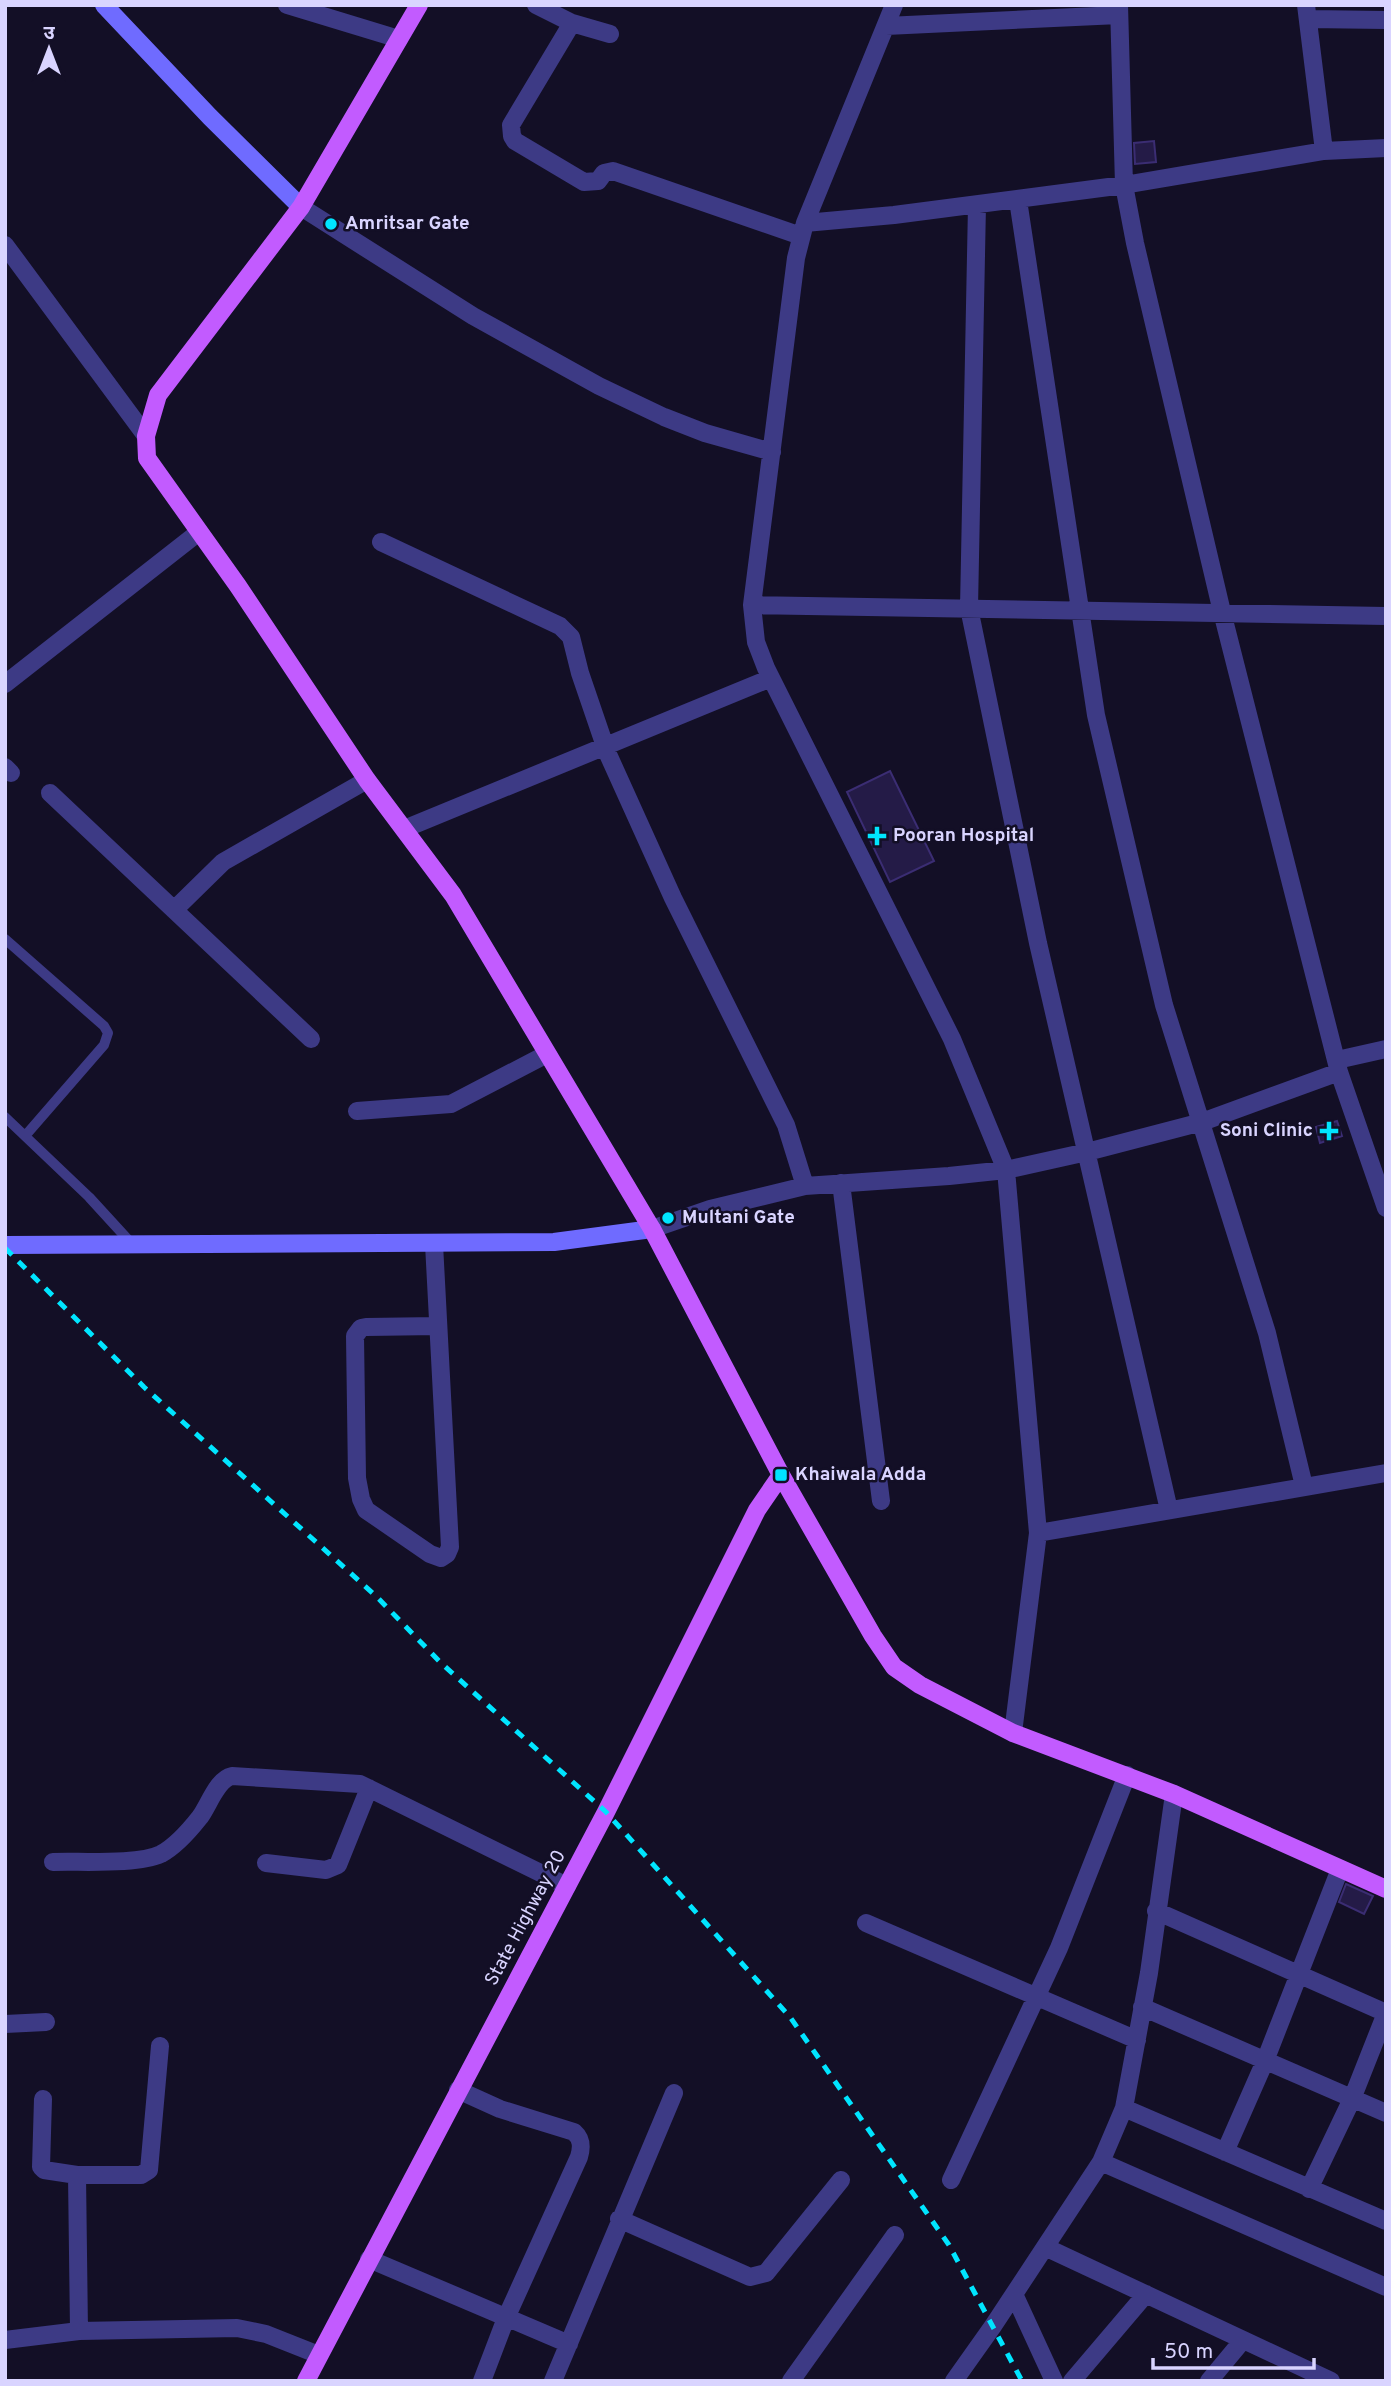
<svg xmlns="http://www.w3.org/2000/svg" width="1391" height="2386" font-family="Overpass,'Noto Sans Devanagari',sans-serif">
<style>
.building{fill:#241b47;stroke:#3b2d73;stroke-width:2}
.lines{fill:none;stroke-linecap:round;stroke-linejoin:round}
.lane{stroke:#3d3a85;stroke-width:10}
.street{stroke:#3d3a85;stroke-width:18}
.secondary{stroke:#6f6bff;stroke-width:18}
.primary{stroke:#c25bff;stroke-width:18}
.rail{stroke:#00e5ff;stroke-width:5;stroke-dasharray:10 9;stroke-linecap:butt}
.poi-dot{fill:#00e5ff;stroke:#130f26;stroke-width:2.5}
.labels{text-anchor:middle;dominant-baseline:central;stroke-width:5;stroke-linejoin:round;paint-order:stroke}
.poi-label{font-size:19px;font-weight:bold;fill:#d9d4ff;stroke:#130f26;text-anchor:start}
.street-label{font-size:19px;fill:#d9d4ff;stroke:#130f26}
</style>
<rect width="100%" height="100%" fill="#130f26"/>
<path class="building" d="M1154,141L1156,162L1135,164L1134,143Z
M890,771L934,861L890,882L847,792Z
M1337,1121L1342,1136L1320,1143L1316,1127Z
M1346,1884L1373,1896L1364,1914L1339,1902Z"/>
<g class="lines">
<path class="lane" d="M5,939L104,1026L108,1033L104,1045L25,1136
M5,1117L89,1197L132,1244"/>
<path class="street" d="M287,5L399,39
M536,5L572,23L610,34
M894,5L805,223L796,258L752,605L756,642L766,668L952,1039L1006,1170L1038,1533L1013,1733
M1119,5L1124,185L1135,243L1222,612L1339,1072L1386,1208
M1306,5L1324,151
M1308,19L1386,20
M572,23L511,125L512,136L515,141L584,182L598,181L604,173L613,171L801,236
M886,26L1119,15
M1018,200L1096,715L1164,1005L1267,1333L1304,1486
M977,205L969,608L1038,943L1169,1510
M301,207L473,316L599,386L664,417L705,433L772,452
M805,223L894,215L1124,185L1324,151L1386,148
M5,245L146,436
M381,542L560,626L571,637L580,673L607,752L673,898L786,1125L805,1186
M752,605L1386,616
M5,684L199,532
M5,767L11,773
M50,793L311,1039
M404,829L771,678
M174,910L223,862L367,780
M1337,1060L1386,1049
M357,1111L451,1104L547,1054
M841,1183L881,1501
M652,1229L710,1209L805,1186L949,1176L1006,1170L1087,1152L1202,1122L1339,1072
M434,1244L450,1547L447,1554L441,1558L430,1554L366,1510L361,1499L357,1478L355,1336L361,1328L366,1327L438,1326
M1038,1533L1386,1473
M53,1862C81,1861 138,1865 161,1854C176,1846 189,1831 200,1817C209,1805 217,1779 232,1776L360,1784L567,1886
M266,1863L326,1870L338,1865L369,1788
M1156,1911L1386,2013
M866,1923L1137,2040
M1142,2007L1386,2113
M5,2024L46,2022
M458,2090L500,2109L574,2132C582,2139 582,2147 579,2157L506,2318L482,2381
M43,2099L41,2167L44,2170L77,2175L79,2331
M1124,2108L1386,2221
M1225,2152L1265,2061L1340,1869
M1101,2162L1386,2287
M77,2175H141L149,2170L160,2046
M951,2180L1059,1948L1127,1775
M1309,2189L1352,2099L1386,2013
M619,2219L750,2277L766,2273L841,2180
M1045,2247L1331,2381
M369,2259L569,2344
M1014,2294L1054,2381
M5,2340L79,2331L237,2328L266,2334L319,2355
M553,2381L674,2093
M791,2381L895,2235
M954,2381L993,2326L1101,2162L1124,2108L1149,1973L1174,1794
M1072,2381L1146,2294
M1209,2381L1243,2340"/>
<path class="secondary" d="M104,5L210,117L301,207
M5,1245L554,1242L652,1229"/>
<path class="primary" d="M419,5L301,207L158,395L146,436L147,458L238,586L367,780L453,895L652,1229L781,1475L873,1636L894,1667L920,1685L1013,1733L1174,1794L1386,1889
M306,2381L606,1812L757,1510L781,1475"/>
<path class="rail" d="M5,1248L144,1387L377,1597L440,1662L606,1812L790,2017L949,2245L1022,2381"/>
</g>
<g class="poi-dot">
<circle cx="331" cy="224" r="7"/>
<path d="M873.5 825.5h7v7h7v7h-7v7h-7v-7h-7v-7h7z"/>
<path d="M1325.5 1120.5h7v7h7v7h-7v7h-7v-7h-7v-7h7z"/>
<circle cx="668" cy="1218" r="7"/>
<rect x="774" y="1468" width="14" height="14" rx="3.5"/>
</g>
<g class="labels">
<g class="poi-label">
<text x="345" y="224">Amritsar Gate</text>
<text x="893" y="836">Pooran Hospital</text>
<text x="1313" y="1131" text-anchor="end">Soni Clinic</text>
<text x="682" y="1218">Multani Gate</text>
<text x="795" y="1475">Khaiwala Adda</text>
</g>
<g class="street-label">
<text transform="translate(526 1918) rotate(-62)">State Highway 20</text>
</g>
</g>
<rect width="1391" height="2386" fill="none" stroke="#d9d4ff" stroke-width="14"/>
<g transform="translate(49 49)" stroke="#130f26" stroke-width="5" paint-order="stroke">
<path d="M0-5L12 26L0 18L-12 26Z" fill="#d9d4ff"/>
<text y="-10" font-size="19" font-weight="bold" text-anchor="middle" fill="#d9d4ff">उ</text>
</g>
<path d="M1153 2358v10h161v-10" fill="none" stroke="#d9d4ff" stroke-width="3.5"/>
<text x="1164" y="2358" font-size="21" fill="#d9d4ff" stroke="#130f26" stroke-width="5" paint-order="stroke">50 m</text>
</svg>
